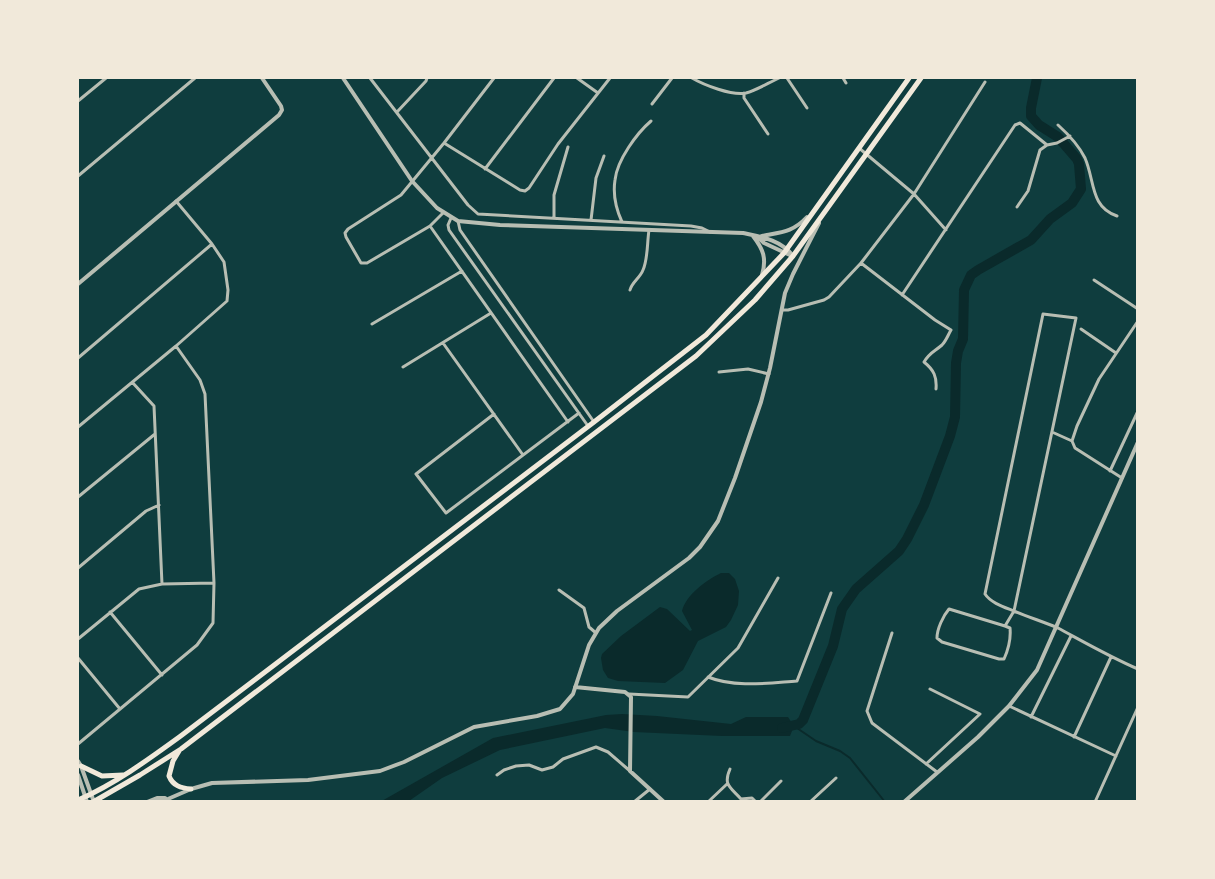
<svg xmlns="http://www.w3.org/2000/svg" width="1215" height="879" font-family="Overpass,sans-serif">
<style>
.water{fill:#0a2a2b}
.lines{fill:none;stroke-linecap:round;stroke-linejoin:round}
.stream{stroke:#0a2a2b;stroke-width:2}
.river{stroke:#0a2a2b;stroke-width:10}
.minor{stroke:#b8beb3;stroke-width:3}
.tertiary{stroke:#b8beb3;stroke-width:4}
.trunk{stroke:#f1e9da;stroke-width:5}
</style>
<rect width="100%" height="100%" fill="#0f3d3e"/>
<path class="water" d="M721,573H729L735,579L739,591L738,605L731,620L726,627L698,641L683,670L665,683L618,681L608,678L603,670L601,658L602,654L621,636L660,607L667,609L690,631L692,630L682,611C686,595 706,580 721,573Z
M622,714L657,716L731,724L746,717H788L794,726L790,736H722L634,732L605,728L500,750L442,778L409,801L380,802L493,738L606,715Z"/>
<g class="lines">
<path class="stream" d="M794,726L816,741L840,751L850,758L885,802"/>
<path class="river" d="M782,728L799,724L803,720L833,646L842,609L856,589L899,551L907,539L924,505L950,436L955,417L956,363L958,351L963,339L964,290L971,275L978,270L1031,240L1050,219L1072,203L1081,189L1079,164L1077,159L1058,137L1039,125L1031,116V108L1037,78"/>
<path class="minor" d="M370,78L468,205L478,214L691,226L702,228L710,232
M577,78L598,93
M692,78C704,85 732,96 746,93C757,90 768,83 779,78
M787,78L807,108
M843,78L846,83
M744,93V98L768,134
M78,101L106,78
M652,104L672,78
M397,112L426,81L427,78
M1058,125C1068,134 1079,146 1085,158C1095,181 1090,207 1117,216
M444,143L520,190L525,191L529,188L558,144L610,78
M859,148L914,194L946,230
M485,169L554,78
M78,176L195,78
M1017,207L1028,191L1040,150L1047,145L1057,143L1070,136
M443,213L430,226L367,263H361L346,237L345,233L348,229L401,195L444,143L494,78
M451,218L448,225L449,230L588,426
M554,218V195L568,147
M591,220L596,178L604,156
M458,221L460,230L594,422
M622,222C616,209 613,193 615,180C617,160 637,133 651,121
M430,226L568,422
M861,263L935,320L951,330C948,335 946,341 942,345C934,352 930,352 924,362C934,370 937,377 936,389
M1094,280L1138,309
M630,290C632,282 640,278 643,270C648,259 647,243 649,230
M902,295L1015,125L1020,123L1047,145
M782,310H788L824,300L829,297L861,263L914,194L985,82
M372,324L462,271
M1081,329L1116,353
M443,343L523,455
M78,358L212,244
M403,367L491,313
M719,372L748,369L769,374
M132,382L154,406L162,584
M494,414L416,474L446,513L579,413
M78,427L176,346L227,301L228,290L224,262L212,244L176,201
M1052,432L1072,441L1075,448L1122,478
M1072,441L1077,426L1099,379L1138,321
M1110,471L1138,411
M78,497L155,434
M78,568L146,511L159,505
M559,590L584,608L589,627L596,633
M110,612L162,675
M1005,626L1010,628C1011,638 1008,650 1004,659H999L942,642L937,638C937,629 943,616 949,609L1005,626L1014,611L1076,318L1043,314L985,594C991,603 1004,607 1014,611C1028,617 1044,622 1058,628C1084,642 1110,657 1138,669
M892,633L867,711L872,723L937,772
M78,639L139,589L162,584L214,583
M78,658L120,709
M708,677C735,688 768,683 797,681L831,593
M629,694L688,697L738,648L778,578
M1009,706L1116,756
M1031,717L1071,636
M1074,737L1111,657
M78,744L197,645L213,623L214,583L205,394L200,380L176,346
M926,764L980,714L930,689
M730,769C723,785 730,787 741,799L752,798L756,802
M497,775L504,770L516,766L529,765L542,770L553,767L563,759L596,747L608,752L630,771
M634,802L650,789
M708,802L727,784
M760,802L781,781
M810,802L836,778
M1095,802L1138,707"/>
<path class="tertiary" d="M343,78L412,181L437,208L458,221L500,225L743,233C762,237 781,240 793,256
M753,236C763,249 767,258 762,275
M757,236L764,243L792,256
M762,236C782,232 793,232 807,217
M78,284L279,115L282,110L281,106L262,78
M575,687L625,692L631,697L630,771L664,802
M78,761L81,766L94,802
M78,775L87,802
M147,802L157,798H165
M161,802L191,789L212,783L308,780L380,771L404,762L474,727L537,716L560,709L573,694L589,645L599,628L617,611L689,558L700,547L718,521L735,478L761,402L770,368L785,293L793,274L819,223
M904,802L978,737L1009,706L1037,670L1138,442"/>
<path class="trunk" d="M179,751L173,761L169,776C173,786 181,788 191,789
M81,766L102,776L123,775
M78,800C115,784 149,759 182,735L594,422L706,335L784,253L909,78
M93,802L140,775L181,749L696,356L755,300L793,256L921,78"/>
</g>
<rect width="1215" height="879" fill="none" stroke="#f1e9da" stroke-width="158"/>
</svg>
